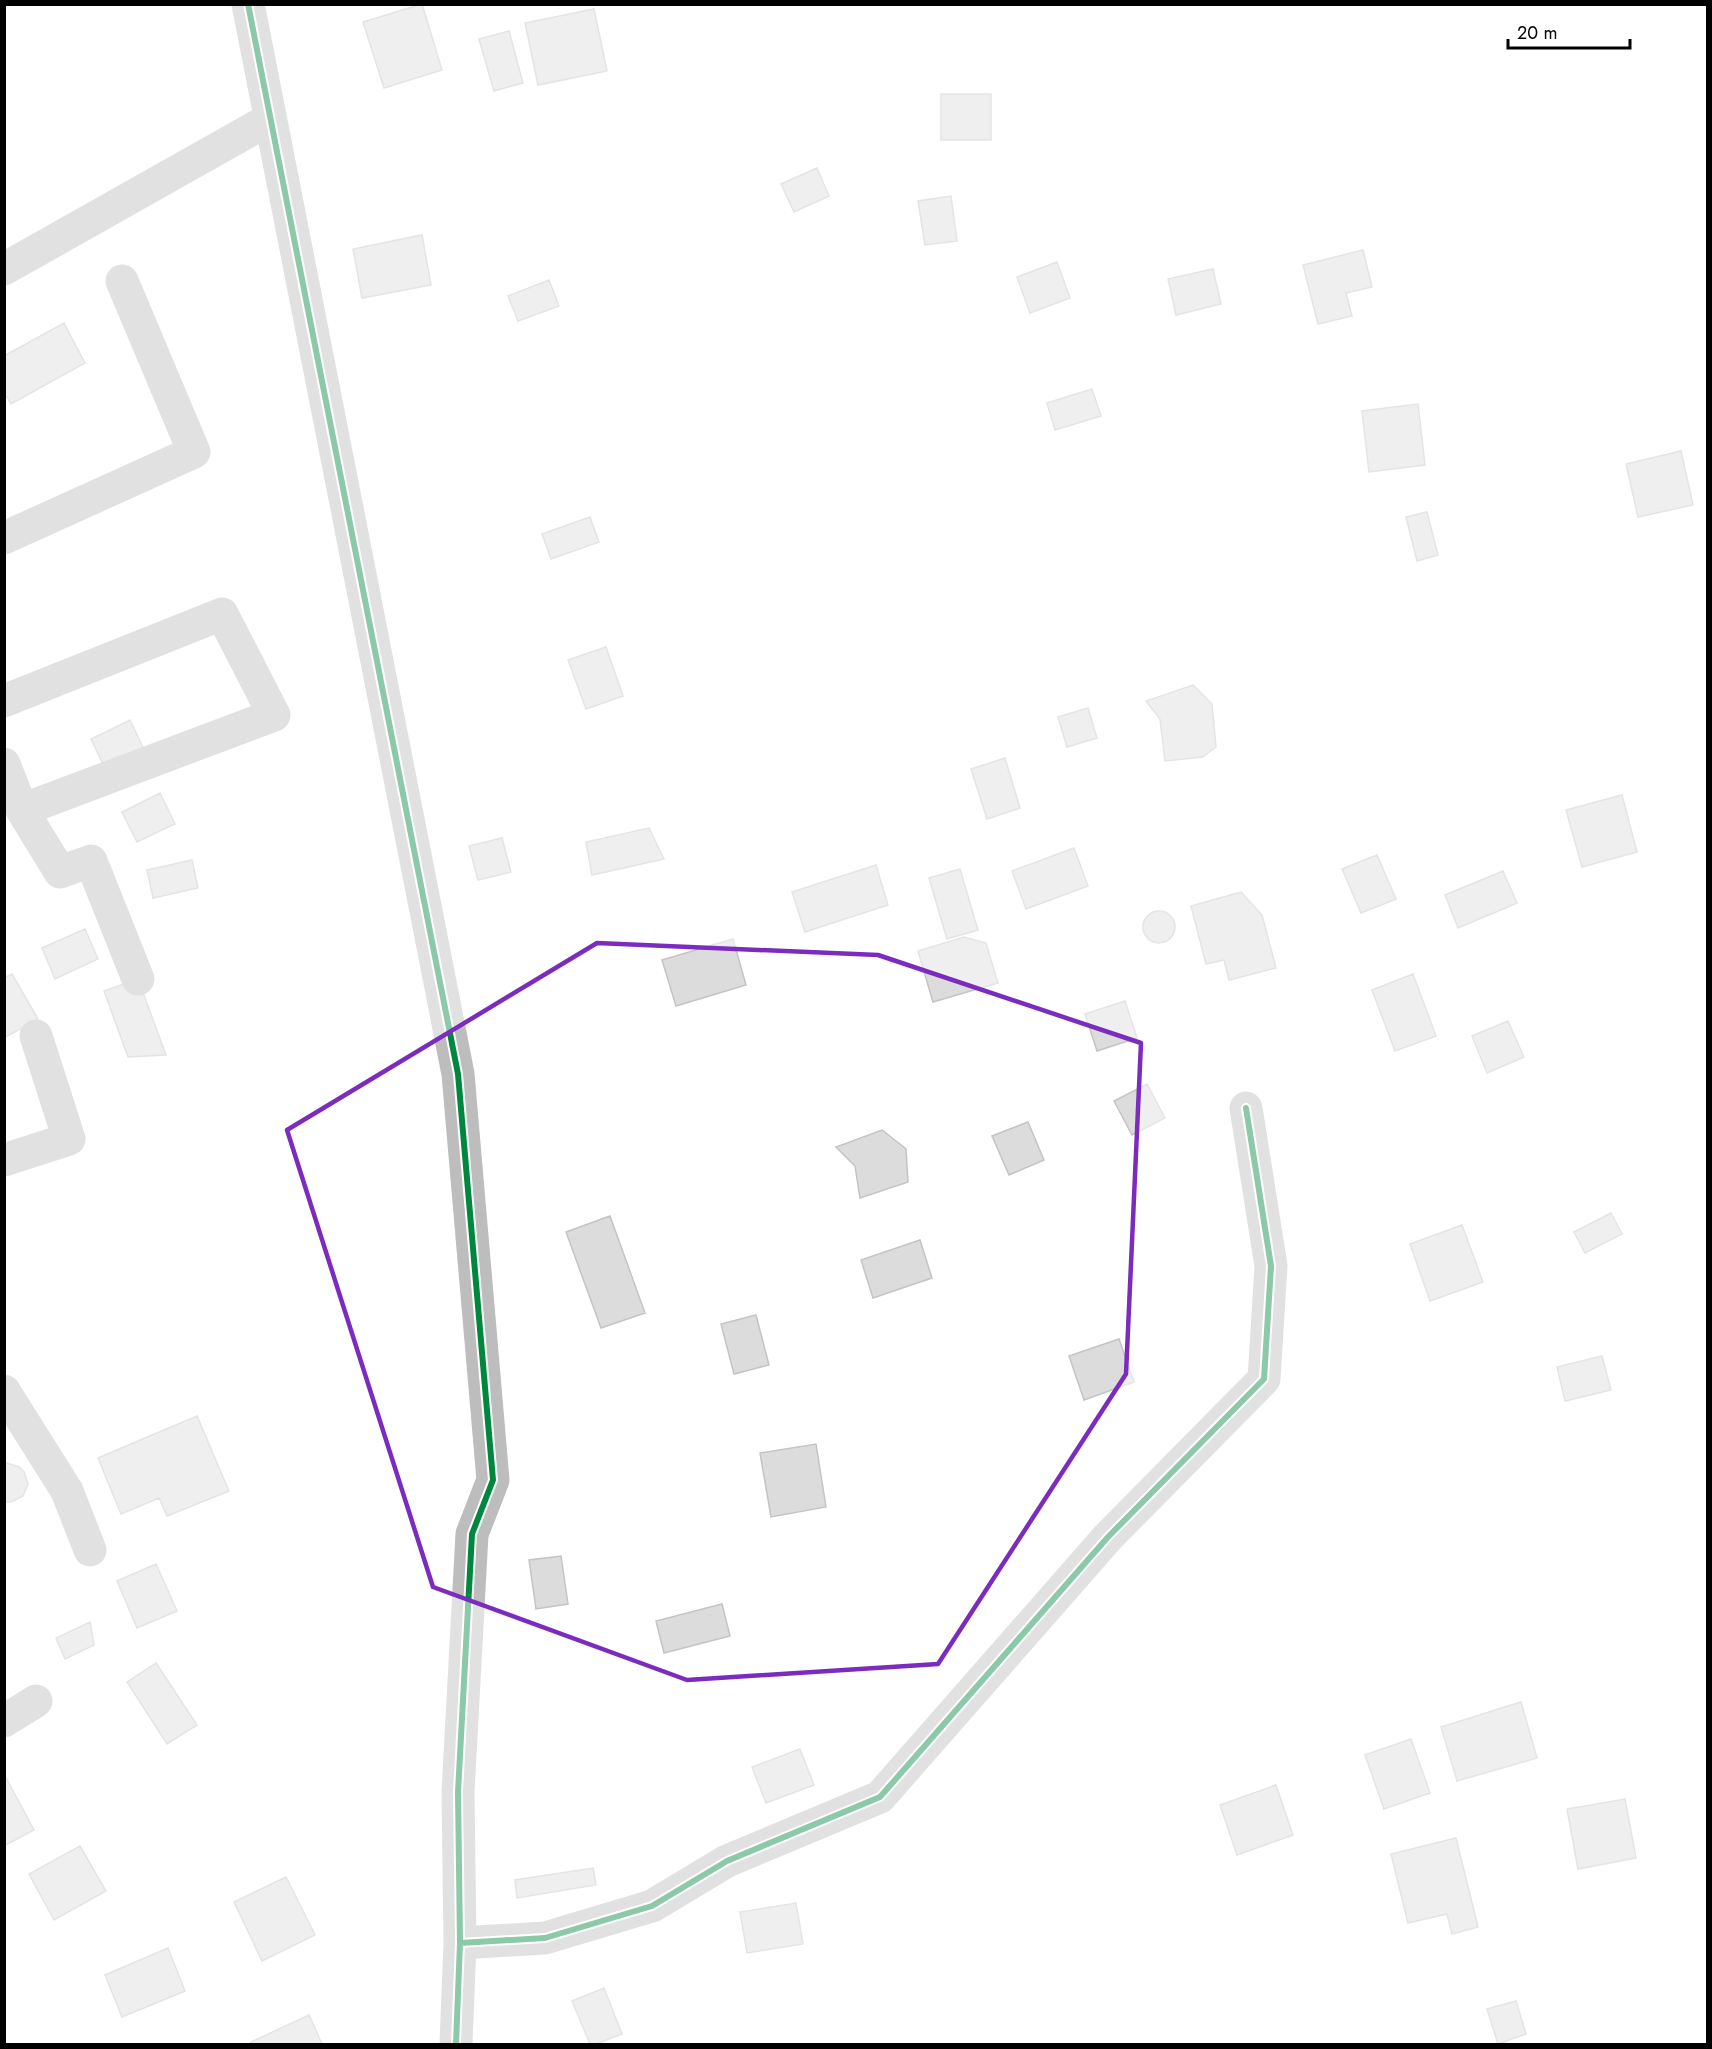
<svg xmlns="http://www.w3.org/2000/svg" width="1712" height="2049" font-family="Jost,sans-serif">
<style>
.building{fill:#dcdcdc;stroke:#c4c4c4;stroke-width:1.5}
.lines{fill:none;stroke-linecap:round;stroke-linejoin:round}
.street{stroke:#bdbdbd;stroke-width:33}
.cycleway-casing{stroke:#fff;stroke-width:10}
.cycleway{stroke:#00873e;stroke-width:6}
.marked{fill:none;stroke:#7b2cbf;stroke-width:4.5;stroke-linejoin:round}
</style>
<rect width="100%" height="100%" fill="#fff"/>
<path class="building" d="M422,4L442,70L384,88L363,22Z
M594,9L607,71L538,85L525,23Z
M509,31L523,83L494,91L479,39Z
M941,94H991V140H941Z
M817,168L829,196L794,212L781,184Z
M951,196L957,241L925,245L918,201Z
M422,235L431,285L362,298L353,249Z
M1363,250L1372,287L1346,293L1352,316L1318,324L1303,265Z
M1057,262L1070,298L1030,313L1017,277Z
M1213,269L1221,304L1176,315L1168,279Z
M549,280L559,306L518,321L508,296Z
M64,323L85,363L11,404L4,392V356Z
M1092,389L1101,416L1055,430L1047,403Z
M1418,404L1425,465L1369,472L1362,411Z
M1681,451L1693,505L1638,517L1626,464Z
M1427,512L1438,555L1417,561L1406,517Z
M590,517L599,542L551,559L542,534Z
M606,647L623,696L586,709L568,660Z
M1193,685L1212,704L1216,747L1203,757L1165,761L1160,719L1146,701Z
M1088,708L1097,738L1067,747L1058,717Z
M130,720L147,756L108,775L91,739Z
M1005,758L1020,808L987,819L971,769Z
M160,793L175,824L137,842L122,812Z
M1622,795L1637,852L1582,867L1566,810Z
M649,828L664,859L592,875L586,842Z
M502,838L511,872L478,880L469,846Z
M1074,848L1088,886L1026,909L1012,871Z
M1377,855L1396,899L1361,913L1342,869Z
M192,860L198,888L153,898L147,870Z
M876,865L888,905L805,932L792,892Z
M960,869L978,930L947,939L929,878Z
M1503,871L1517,903L1458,928L1445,895Z
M1241,892L1262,915L1276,968L1229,980L1224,960L1206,964L1191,906Z
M1143 927a16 16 0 1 1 32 0a16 16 0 1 1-32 0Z
M85,929L98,959L55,979L42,948Z
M964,937L986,943L998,983L933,1002L918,951Z
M733,939L746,985L676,1006L662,960Z
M12,974L38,1019L4,1038V978Z
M1413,974L1436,1036L1395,1051L1372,990Z
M138,979L166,1055L128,1057L104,991Z
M1125,1001L1137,1038L1097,1051L1085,1014Z
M1508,1021L1524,1057L1487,1073L1472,1036Z
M1147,1084L1165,1118L1132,1135L1114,1101Z
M1028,1122L1044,1160L1009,1175L992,1136Z
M882,1130L906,1149L908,1182L860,1198L855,1166L836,1147Z
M1611,1213L1622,1234L1585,1253L1574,1232Z
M610,1216L645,1313L601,1328L566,1232Z
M1462,1225L1483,1282L1430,1301L1410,1244Z
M920,1240L932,1278L873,1298L861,1260Z
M756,1315L769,1365L734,1374L721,1324Z
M1119,1339L1134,1382L1084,1400L1069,1356Z
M1602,1356L1611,1390L1565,1401L1557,1367Z
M197,1416L229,1491L167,1516L159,1498L121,1514L98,1458Z
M816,1444L826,1507L771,1517L760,1453Z
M7,1463L19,1467L24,1472L28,1484L23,1496L11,1502H4V1464Z
M561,1556L568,1604L536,1609L529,1560Z
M156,1564L177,1611L137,1628L117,1581Z
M722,1604L730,1636L664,1653L656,1621Z
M90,1622L94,1645L65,1659L56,1638Z
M156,1663L197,1725L167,1744L127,1682Z
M1521,1702L1537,1758L1457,1781L1441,1727Z
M1411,1739L1430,1793L1384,1809L1365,1755Z
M800,1749L814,1785L766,1803L752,1767Z
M4,1774L34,1830L4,1846Z
M1276,1785L1293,1835L1237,1855L1220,1805Z
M1625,1799L1636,1858L1578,1869L1567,1809Z
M1456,1838L1478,1927L1452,1934L1447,1914L1408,1923L1391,1854Z
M80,1846L106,1891L54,1920L29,1874Z
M593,1868L596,1885L517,1898L515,1880Z
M286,1877L315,1935L262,1961L234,1902Z
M796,1903L803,1944L747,1953L740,1912Z
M168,1948L185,1991L122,2017L105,1975Z
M604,1988L622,2034L596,2044H590L572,2001Z
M1516,2001L1526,2034L1498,2044L1487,2009Z
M309,2015L322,2044H253L251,2042Z"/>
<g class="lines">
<path class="street" d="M248,4L458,1074L493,1480L472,1534L458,1792L460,1943L456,2044
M4,269L270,119
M4,538L194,452L122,281
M4,701L222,614L274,715L22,810L4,764
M22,810L60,872L91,861L138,979
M4,1160L69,1139L36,1036
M4,1391L67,1491L90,1550
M4,1721L36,1701
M460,1943L545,1938L652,1906L727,1861L880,1797L1108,1537L1264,1379L1271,1266L1246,1108"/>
<g class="cycleway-casing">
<path id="cycleway" d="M248,4L458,1074L493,1480L472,1534L458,1792L460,1943L456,2044
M460,1943L545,1938L652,1906L727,1861L880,1797L1108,1537L1264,1379L1271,1266L1246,1108"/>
</g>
<use href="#cycleway" class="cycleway"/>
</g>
<path d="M0 0H1712V2049H0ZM597,943L878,955L1141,1043L1126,1374L938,1664L687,1680L433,1587L287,1130Z" fill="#fff" fill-opacity=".55" fill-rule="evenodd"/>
<path class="marked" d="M597,943L878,955L1141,1043L1126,1374L938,1664L687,1680L433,1587L287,1130Z"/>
<rect width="1712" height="2049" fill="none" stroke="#000000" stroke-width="12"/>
<path d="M1508 39v9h122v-9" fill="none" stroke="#000000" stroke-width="3"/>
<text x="1517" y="39" font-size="18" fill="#000000" stroke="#ffffff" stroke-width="4.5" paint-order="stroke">20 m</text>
</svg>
